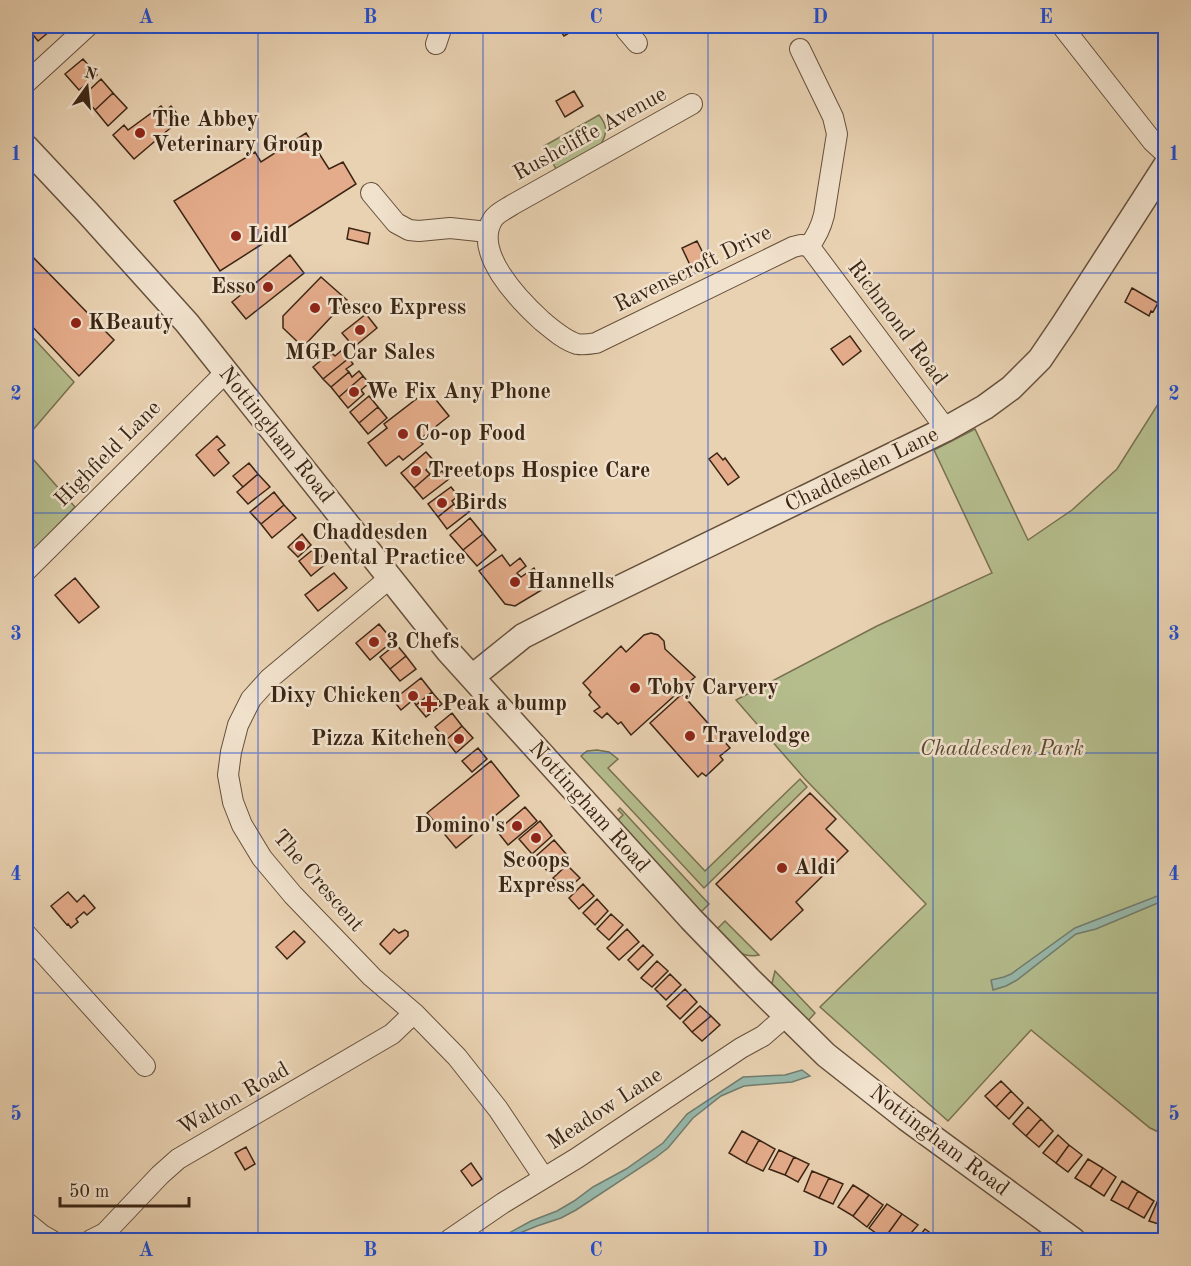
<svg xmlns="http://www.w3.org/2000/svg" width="1191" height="1266" font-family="'Old Standard TT',serif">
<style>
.green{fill:#b5bd8d;stroke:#787150;stroke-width:1.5}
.water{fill:#97b8ab;stroke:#727d6f;stroke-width:1.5}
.building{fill:#e5ac8b;stroke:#3b2514;stroke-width:1.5}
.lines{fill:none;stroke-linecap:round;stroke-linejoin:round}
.minor-casing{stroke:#66503c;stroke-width:22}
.tertiary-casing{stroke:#66503c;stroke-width:27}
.minor{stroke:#f1e2cd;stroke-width:20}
.tertiary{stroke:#f1e2cd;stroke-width:24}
.grid{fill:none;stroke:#1d4ed8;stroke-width:1.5;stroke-opacity:0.55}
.poi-dot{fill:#8f2418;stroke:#f1e2cd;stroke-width:2}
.labels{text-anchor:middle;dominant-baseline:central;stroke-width:5;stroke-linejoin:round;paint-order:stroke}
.poi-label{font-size:22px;font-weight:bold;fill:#3b2514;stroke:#f1e2cd;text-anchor:start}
.street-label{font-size:22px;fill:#3b2514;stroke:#f1e2cd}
.park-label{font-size:22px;font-style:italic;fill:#5a4b32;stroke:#f1e2cd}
.neatline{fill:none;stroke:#1d4ed8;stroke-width:2}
.grid-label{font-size:20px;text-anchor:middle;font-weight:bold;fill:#1d4ed8}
</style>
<rect width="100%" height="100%" fill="#e9d2b2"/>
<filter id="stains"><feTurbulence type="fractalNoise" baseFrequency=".00333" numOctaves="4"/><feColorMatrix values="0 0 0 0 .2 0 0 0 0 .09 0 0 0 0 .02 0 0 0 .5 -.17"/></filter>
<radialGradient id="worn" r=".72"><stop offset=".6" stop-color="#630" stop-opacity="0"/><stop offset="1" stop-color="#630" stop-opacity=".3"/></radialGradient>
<path class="green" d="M599,115C607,125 608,132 601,144L556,169L544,146Z
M26,330L74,382L26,438Z
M1165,393V1135L1150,1128L1031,1030L948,1121L820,1007L926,904L805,779L736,700L877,626L992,573L934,450L975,429L1028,540L1072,510L1117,469Z
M26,451L75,507L26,558Z
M597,750L609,752L618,759L608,768L705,871L800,779L807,787L704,888L581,756L587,751Z
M620,808L709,904L701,912L617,821L623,815L618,810Z
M725,921L759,955C738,959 730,944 717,929Z
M775,971L815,1013L807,1022L771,987Z"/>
<path class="water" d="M1165,893V900L1096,929L1076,934L1017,980L1006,986L993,990L991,980L1004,977L1011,974L1075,928Z
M802,1070L810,1076L792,1082L744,1086L721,1096L693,1118L668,1148L655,1158L576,1210L561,1218L537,1226L520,1233L510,1240H496L531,1221L557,1211L574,1201L593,1187L626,1169L663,1143L687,1114L743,1077L785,1075Z"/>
<path class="building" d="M26,26H56L38,41Z
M557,26H578L579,27L564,36Z
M83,59L97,75L79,90L65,74Z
M101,79L113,93L95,110L83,96Z
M574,91L583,106L565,117L556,101Z
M113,93L127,108L108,126L95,110Z
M161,106L165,111L171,106L181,119L134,159L113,135L124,125L128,130Z
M306,133L329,169L343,162L356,184L220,271L174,201L255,152L261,162Z
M349,228L370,233L368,244L347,239Z
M697,241L706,259L691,267L682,248Z
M26,250L114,340L79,376L26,320Z
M290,255L304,273L246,319L232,302Z
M321,277L347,300L303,347L283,328V316Z
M1132,288L1158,303L1153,312L1151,311L1149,316L1125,302Z
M366,314L377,328L354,347L342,333Z
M850,336L861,351L843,365L831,349Z
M342,350L349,358L323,379L313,367L331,352L335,356Z
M349,358L353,364L346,369L349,372L331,387L323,379Z
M359,371L363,376L339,397L331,387L349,372L352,377Z
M363,376L369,383L361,390L364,394L348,408L339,397Z
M428,390L449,416L419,440L423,444L403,460L399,456L386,466L368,443L387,428L384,424Z
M369,396L378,407L359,423L350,412Z
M378,407L387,418L368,434L359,423Z
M217,436L225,445L218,450L229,463L214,476L196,455Z
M426,452L435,462L426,470L430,474L414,488L401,473Z
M717,453L723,460L725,458L739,477L728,485L709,459Z
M249,463L258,474L243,487L233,476Z
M442,471L449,479L423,499L414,488L430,474L433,478Z
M258,474L270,487L248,504L237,492Z
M451,487L458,496L452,501L454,504L438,517L428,504Z
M274,492L284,505L261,524L250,512Z
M463,502L470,511L447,529L438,517L454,504L457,507Z
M284,505L296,518L272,538L261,524Z
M470,518L483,534L463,550L450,535Z
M302,534L311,545L298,557L288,547Z
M483,534L496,550L477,566L463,550Z
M315,548L327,563L311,576L299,561Z
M502,555L510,566L520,558L526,566L517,573L521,577L534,568L545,588L515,606L505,604L479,571Z
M334,573L347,588L318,611L305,595Z
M75,578L99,607L79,623L55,595Z
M379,624L393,641L370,660L356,643Z
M651,633L658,635L664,641L665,649L695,677L631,735L621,722L618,724L607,713L602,718L594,711L600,707L589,695L591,692L583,683L621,646L626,652L644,635Z
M396,644L406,656L390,669L380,657Z
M406,656L416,669L400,681L390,669Z
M421,678L432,692L416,705L413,700L401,710L393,700Z
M432,692L442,704L426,717L416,705Z
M682,694L730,748L720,756L723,760L706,776L702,773L698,777L650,723Z
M452,713L462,726L446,740L435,727Z
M462,726L473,738L456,753L446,740Z
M478,748L487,759L472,772L462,761Z
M491,761L519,796L456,848L427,813Z
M810,793L836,819L826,829L848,851L796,902L803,910L771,940L716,884Z
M525,807L537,821L508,845L497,831Z
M540,821L552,836L532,854L519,839Z
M554,840L567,855L548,872L535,857Z
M567,865L580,878L565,891L553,878Z
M583,884L594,896L579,909L569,898Z
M68,892L77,902L84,895L95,908L87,915L84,912L76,919L78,922L71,928L68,924L67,925L51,906Z
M597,899L608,911L595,925L583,913Z
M611,914L623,925L609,940L597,929Z
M394,929L399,933L405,930L408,932V936L390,954L380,944Z
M627,929L639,942L619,960L607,948Z
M294,931L305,942L287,959L276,947Z
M643,945L653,955L638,970L628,960Z
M657,961L668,971L652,987L641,978Z
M670,974L681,985L666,1000L655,989Z
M685,989L697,1002L680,1019L667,1006Z
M700,1006L711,1016L692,1032L683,1022Z
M711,1016L720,1025L702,1041L692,1032Z
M1001,1081L1011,1091L996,1107L985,1096Z
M1011,1091L1023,1103L1009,1119L996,1107Z
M1028,1107L1041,1119L1026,1136L1013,1124Z
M1041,1119L1053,1131L1039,1147L1026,1136Z
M742,1131L759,1140L746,1163L729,1153Z
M1058,1135L1069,1145L1056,1163L1043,1153Z
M759,1140L775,1149L763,1171L746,1163Z
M1069,1145L1082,1155L1068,1172L1056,1163Z
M246,1147L255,1164L245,1170L235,1153Z
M779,1150L794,1157L785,1175L769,1169Z
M794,1157L809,1164L798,1182L785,1175Z
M1088,1159L1103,1168L1090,1187L1075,1178Z
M471,1163L482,1179L472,1186L461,1171Z
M1103,1168L1116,1177L1104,1196L1090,1187Z
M812,1171L829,1178L819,1198L804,1191Z
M829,1178L843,1184L833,1204L819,1198Z
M1122,1181L1138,1191L1128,1209L1111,1200Z
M853,1185L869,1195L853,1216L838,1207Z
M1138,1191L1154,1201L1144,1218L1128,1209Z
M869,1195L883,1205L867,1227L853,1216Z
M1158,1200L1166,1203L1165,1226L1149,1221Z
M887,1204L902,1214L884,1239L869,1228Z
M902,1214L918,1225L905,1240H886L884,1239Z
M925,1229L939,1239L938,1240H916Z
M729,1234L741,1238L740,1240H727Z"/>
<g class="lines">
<g class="minor-casing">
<path id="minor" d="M630,26L626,30L637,43
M1062,26L1153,142L1166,154
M436,44L442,26
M26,83L88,26
M692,104L512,205C506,209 497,213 493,219C472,252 519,300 542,321C553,330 564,340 577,344C583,345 590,344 596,343L793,247L801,245L809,246C817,236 821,227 824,215L837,134L833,117L800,49
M371,193L396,223L409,230L419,231L450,228L488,232
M809,246L946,429
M26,571L226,372
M391,577L269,679L251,699L238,725L231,752L228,775L233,802L242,825L262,858L293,895L372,977L414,1013L457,1057L498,1109L544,1178
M26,934L145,1066
M26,1222L42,1235L51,1240
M91,1240L105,1233L160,1175L178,1159L392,1034L414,1013
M449,1240L503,1203L577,1158L741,1048L763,1036L786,1016"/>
</g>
<g class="tertiary-casing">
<path id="tertiary" d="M26,147L88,213L187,323L449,652L691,919L749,979L826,1055L906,1118L1073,1240
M472,677L523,636L574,610L946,429L985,407L1011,388L1040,359L1063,325L1166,165"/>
</g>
<use href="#minor" class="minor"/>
<use href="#tertiary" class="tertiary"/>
</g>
<path class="grid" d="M258,26V1240M483,26V1240M708,26V1240M933,26V1240M26,273H1166M26,513H1166M26,753H1166M26,993H1166"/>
<g class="poi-dot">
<circle cx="140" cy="133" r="6"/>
<circle cx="236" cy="236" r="6"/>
<circle cx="268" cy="287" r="6"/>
<circle cx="315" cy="308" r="6"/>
<circle cx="76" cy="323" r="6"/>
<circle cx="360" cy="330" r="6"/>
<circle cx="354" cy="392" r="6"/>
<circle cx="403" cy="434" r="6"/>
<circle cx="416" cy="471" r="6"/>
<circle cx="442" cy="503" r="6"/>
<circle cx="300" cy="546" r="6"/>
<circle cx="515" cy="582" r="6"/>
<circle cx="374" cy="642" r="6"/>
<circle cx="635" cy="688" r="6"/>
<circle cx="413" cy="696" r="6"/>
<path d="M426 695h6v6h6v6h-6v6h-6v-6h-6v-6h6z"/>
<circle cx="690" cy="736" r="6"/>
<circle cx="459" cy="739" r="6"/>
<circle cx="517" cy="826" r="6"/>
<circle cx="536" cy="838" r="6"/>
<circle cx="782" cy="868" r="6"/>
</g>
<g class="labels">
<g class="poi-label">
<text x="152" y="120">The Abbey<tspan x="152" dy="25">Veterinary Group</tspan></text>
<text x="248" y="236">Lidl</text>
<text x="256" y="287" text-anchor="end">Esso</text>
<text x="327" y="308">Tesco Express</text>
<text x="88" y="323">KBeauty</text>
<text x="360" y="353" text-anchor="middle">MGP Car Sales</text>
<text x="366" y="392">We Fix Any Phone</text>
<text x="415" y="434">Co-op Food</text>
<text x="428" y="471">Treetops Hospice Care</text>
<text x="454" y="503">Birds</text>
<text x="312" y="533">Chaddesden<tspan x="312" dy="25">Dental Practice</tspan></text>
<text x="527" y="582">Hannells</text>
<text x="386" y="642">3 Chefs</text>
<text x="647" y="688">Toby Carvery</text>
<text x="401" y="696" text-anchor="end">Dixy Chicken</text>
<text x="442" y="704">Peak a bump</text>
<text x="702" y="736">Travelodge</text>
<text x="447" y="739" text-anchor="end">Pizza Kitchen</text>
<text x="505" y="826" text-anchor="end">Domino's</text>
<text x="536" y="861" text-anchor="middle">Scoops<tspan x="536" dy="25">Express</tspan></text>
<text x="794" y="868">Aldi</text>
</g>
<g class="street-label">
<text transform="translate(590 134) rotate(-29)">Rushcliffe Avenue</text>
<text transform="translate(693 269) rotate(-26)">Ravenscroft Drive</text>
<text transform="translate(897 323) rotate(53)">Richmond Road</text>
<text transform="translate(276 435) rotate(51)">Nottingham Road</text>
<text transform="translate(108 454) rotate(-45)">Highfield Lane</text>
<text transform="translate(862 470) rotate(-26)">Chaddesden Lane</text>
<text transform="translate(589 807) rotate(48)">Nottingham Road</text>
<text transform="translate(318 881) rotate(49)">The Crescent</text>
<text transform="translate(234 1099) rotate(-30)">Walton Road</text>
<text transform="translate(605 1109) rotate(-33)">Meadow Lane</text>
<text transform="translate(939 1141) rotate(37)">Nottingham Road</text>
</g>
<g class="park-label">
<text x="1002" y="749">Chaddesden Park</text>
</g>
</g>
<rect width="1191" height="1266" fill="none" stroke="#e9d2b2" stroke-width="66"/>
<g transform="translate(87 87) rotate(15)" stroke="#f1e2cd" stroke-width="4.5" paint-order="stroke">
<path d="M0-4.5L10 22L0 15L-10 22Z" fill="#3b2514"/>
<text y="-9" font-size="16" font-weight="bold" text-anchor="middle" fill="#3b2514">N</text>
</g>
<path d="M60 1197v9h129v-9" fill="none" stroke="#3b2514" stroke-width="3"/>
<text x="69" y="1197" font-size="18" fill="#3b2514" stroke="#f1e2cd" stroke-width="4.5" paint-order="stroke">50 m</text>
<rect x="33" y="33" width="1125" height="1200" class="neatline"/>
<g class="grid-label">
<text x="146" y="23">A</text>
<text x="370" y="23">B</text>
<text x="596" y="23">C</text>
<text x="820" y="23">D</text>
<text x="1046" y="23">E</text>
<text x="16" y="160">1</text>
<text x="1174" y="160">1</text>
<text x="16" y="400">2</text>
<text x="1174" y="400">2</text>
<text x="16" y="640">3</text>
<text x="1174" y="640">3</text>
<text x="16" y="880">4</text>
<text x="1174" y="880">4</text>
<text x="16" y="1120">5</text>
<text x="1174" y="1120">5</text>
<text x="146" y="1256">A</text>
<text x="370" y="1256">B</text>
<text x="596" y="1256">C</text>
<text x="820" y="1256">D</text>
<text x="1046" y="1256">E</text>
</g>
<rect width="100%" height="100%" filter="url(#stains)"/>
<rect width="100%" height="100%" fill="url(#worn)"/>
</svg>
